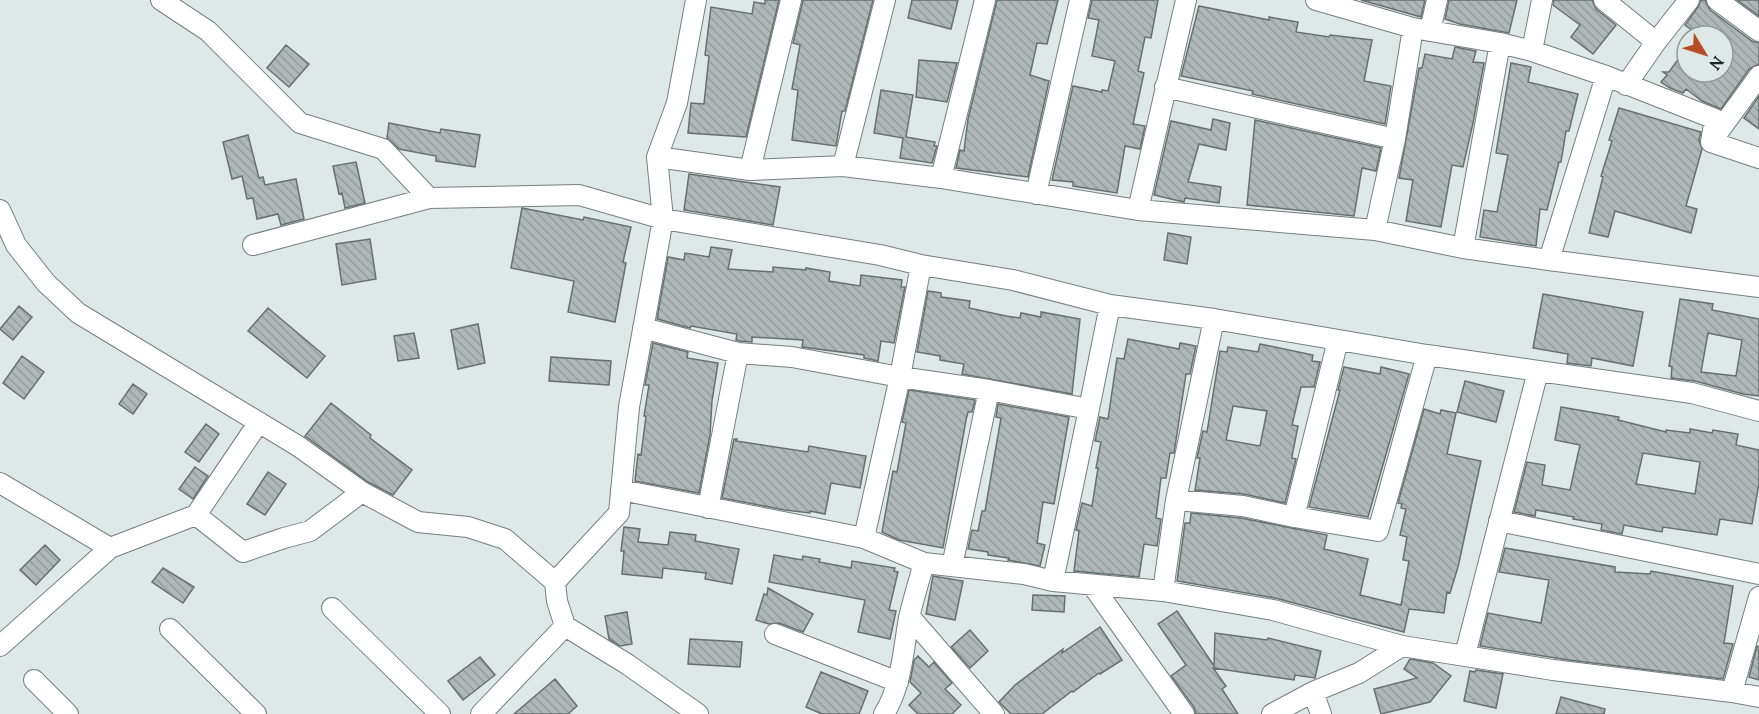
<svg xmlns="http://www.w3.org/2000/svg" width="1759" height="714" font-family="Lora,serif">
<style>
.building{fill:url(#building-back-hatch);stroke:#68706f;stroke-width:1.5;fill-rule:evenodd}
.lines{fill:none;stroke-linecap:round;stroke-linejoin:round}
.minor-casing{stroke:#767f7d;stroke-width:22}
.minor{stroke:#fff;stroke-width:20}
</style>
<defs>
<pattern id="building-back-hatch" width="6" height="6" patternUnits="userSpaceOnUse" patternTransform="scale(1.5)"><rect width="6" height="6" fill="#afb8b7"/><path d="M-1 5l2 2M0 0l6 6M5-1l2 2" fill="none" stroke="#969e9d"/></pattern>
</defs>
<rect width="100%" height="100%" fill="#dee8e6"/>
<path class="building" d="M765,0H779L746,137L688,133L691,103L704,104L709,56L705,55L711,7L752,14L754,2L765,4Z
M803,0H873L845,111H842L836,146L792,140L798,90L792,89L800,45L793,43Z
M912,0H958L951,29L908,18Z
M997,0H1058L1047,44L1037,43L1030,75L1049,81L1028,177L956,168L960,150L964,151L968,119Z
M1092,0H1158L1151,38L1145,37L1138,71L1144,73L1133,124L1145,126L1140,149L1125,146L1117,193L1073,186V182L1052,180L1073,86L1102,92V90L1108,91L1115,61L1092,56L1099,20L1088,18Z
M1361,0H1425L1421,17Z
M1449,0H1517L1509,33L1460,24L1445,19Z
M1554,0H1592L1596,9L1616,25L1593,54L1571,37L1580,25L1553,5Z
M1701,0H1705L1710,10L1752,41L1759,43V64L1749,69L1721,109L1702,101L1686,89L1683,93L1670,88L1661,82L1667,75L1663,72H1669L1687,47V72H1723V36H1700L1685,25L1698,7Z
M1737,0H1759V16Z
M1199,6L1269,20V17L1298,22L1296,32L1329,37L1330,35L1372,40L1364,81L1391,86L1385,124L1252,94L1253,91L1181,76Z
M286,45L309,64L289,87L267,68Z
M1455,47L1476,51L1473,62L1484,63L1473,123L1463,167L1452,165L1441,227L1406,221L1413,180L1399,178L1419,68H1422L1425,54L1452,59Z
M919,60L957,63L947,102L916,97Z
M1511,63L1531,67L1528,82L1578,94L1569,131H1566L1561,162H1559L1547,210L1540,209L1536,246L1480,237L1484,210L1497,212L1508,155L1496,153Z
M881,90L913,95L906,137L935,142L934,146H937L932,163L900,158L903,138L874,133Z
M1759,96V129L1744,118Z
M1619,108L1701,132L1699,140L1702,149L1686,206L1697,209L1691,233L1615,211L1608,237L1589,233L1603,177L1601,176L1612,141L1609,140Z
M1213,119L1230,123L1226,150L1199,144L1188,182L1221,187L1219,203L1185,198L1184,202L1154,195L1171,121L1211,130Z
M1255,120L1381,148L1376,171L1362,168L1354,216L1247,205Z
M389,123L440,133L441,129L480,135L475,167L436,161V156L399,149L387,138Z
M248,135L259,178L263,177L265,185L296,179L304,219L281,225L278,214L257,219L253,198L247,199L242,176L232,179L223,142Z
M356,162L365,203L345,208L342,193L339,194L333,166Z
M689,174L780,187L773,225L684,210Z
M522,208L583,220L584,217L631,227L623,262L626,263L615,322L568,312L574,281L511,268Z
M1168,233L1191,237L1187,264L1164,260Z
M370,239L376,279L342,285L336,244Z
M711,247L732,250L728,269L773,272V267L806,270V268L830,272L829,281L860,286L861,275L902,280L901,287H905L894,343L881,341L878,361L864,358V355L802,347L803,340L752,337V342L740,341L736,340L737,334L691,326L690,328L657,319L668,257L684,260L685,253L709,257Z
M928,291L941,293V297L970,301L969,308L1006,316L1020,318L1021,313L1041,317V312L1080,319L1072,394L962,374L964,364L940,360V356L917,352Z
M1543,294L1643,312L1633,366L1592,358L1591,366L1567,363L1568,354L1533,348Z
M1680,299L1713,304L1712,310L1759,319V396L1743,394L1695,381L1671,378L1672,367L1669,366ZM1708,333L1742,340L1736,376L1701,372Z
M19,306L32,317L13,340L0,329Z
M268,308L325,356L307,378L248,331Z
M478,324L485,363L458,369L451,330Z
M414,333L419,358L398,361L394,336Z
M1128,339L1179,349L1180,343L1196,346L1190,374H1186L1174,453H1170L1166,478H1161L1156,518L1161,519L1157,546L1144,544L1139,577L1074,571L1079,531L1076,530L1082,503L1092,506L1098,468H1096L1101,442L1095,441L1100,417L1108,419L1117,358L1124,359Z
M653,343L688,352L687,358L718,363L712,401L710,435L699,493L635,481L638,454L641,455L646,416H644L649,385H645Z
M1260,344L1313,355L1312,361L1320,362L1314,387H1301L1292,425L1298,426L1292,456V458L1296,459L1285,503L1244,494L1195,490L1200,458H1197L1203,431L1207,432L1220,351L1227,352L1228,347L1258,352ZM1233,406L1267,411L1260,446L1226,440Z
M22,356L44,372L24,399L3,383Z
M551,357L611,361L609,385L549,381Z
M1344,367L1380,374L1381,367L1409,374L1368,517L1309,507L1340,390H1338Z
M1465,381L1504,391L1496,422L1457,412Z
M133,384L147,394L133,414L119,404Z
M909,390L975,400L972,412H968L966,420L943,548L899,540L882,532L893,471L897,472L906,423L902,422Z
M331,403L371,435L370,438L412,470L393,495L368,482L305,436Z
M998,404L1069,417L1054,504L1043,502L1037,543L1045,545L1040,566L1008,560L1009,558L988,555V552L968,549L972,530L978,531L982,511H985L1001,418L996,417Z
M1561,407L1619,417L1618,420L1666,432V430L1690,433V429L1712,433L1713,430L1738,434L1736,445L1759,450V483L1752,524L1720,519L1717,535L1663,527L1662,532L1624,525L1622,534L1601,530L1602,524L1573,519L1574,517L1536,510L1535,516L1514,512L1527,462L1545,465L1542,485L1570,490L1580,445L1555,440ZM1643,453L1700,462L1695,494L1636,484Z
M1424,409L1440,414L1441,410L1456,413L1447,454L1481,461L1458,567L1450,593L1447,592L1444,613L1409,609L1404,632L1275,598L1177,581L1185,523H1190L1191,513L1241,518L1327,535L1324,549L1368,559L1360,595L1401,605L1409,561L1403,560L1407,537L1400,535L1406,509L1401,508L1402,504L1398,503Z
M206,424L219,434L199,462L185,452Z
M734,439H737L736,441L808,452L809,446L866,456L860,488L831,483L825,514L810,511V513L785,510L722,498Z
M195,467L208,476L193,499L179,489Z
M268,472L286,484L265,515L247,504Z
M624,527L640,529L638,542L668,545L670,532L696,535L695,541L739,549L732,584L705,579L706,573L663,568L662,578L622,574L624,551H621Z
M45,545L60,560L36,585L20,570Z
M1505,548L1615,567V572L1650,574L1651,571L1733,586L1724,643L1733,644L1723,679L1569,660L1480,646L1488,613L1541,623L1549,580L1499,572Z
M774,555L802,560L803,556L820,559L819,562L851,568L852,561L895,568L894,571L898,572L889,610L896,611L890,639L858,632L865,600L769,582Z
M163,568L194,587L183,603L152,582Z
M933,576L963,581L955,620L926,614Z
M768,588L813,614L803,632L779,623L769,624L756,620L764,594L767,595Z
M1033,595L1065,596L1064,612L1032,610Z
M1177,611L1214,666L1215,633L1267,640L1268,638L1321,651L1315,678L1295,675L1294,680L1213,668L1226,686L1222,689L1238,714H1196L1194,707L1171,676L1186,665L1158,624Z
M627,612L632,644L620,646L609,639L605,616Z
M1100,627L1122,660L1100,674L1099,673L1073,692L1072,691L1042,714H1011L999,702L1015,685L1063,649L1062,653Z
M970,630L988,651L970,668L951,647Z
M690,639L742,642L740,667L688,664Z
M1757,646L1759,647V680L1749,677Z
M918,656L929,667L934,662L952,683L945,689L961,705L952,714H918L909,705L921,693L910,682L914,660Z
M480,657L495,675L463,700L448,681Z
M1410,659L1433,663L1451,676L1430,702L1381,714L1374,689L1417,678L1404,669Z
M1476,670L1503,674L1496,708L1464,701L1470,671L1475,672Z
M821,672L868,691L859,714H822L806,707Z
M555,679L577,706L568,714H514Z
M1561,697L1605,709L1604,714H1556Z"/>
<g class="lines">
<g class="minor-casing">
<path id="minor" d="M161,0L208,31L300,123L383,149L429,198
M696,0L677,103L657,157L663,219L629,407L619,513L555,582L557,601L565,626L627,664L698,714
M1316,0L1413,28L1500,43L1532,51L1606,76L1715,119L1711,142L1759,158
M1604,0L1656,42
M1717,0L1759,31
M1430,31L1437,0
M1532,51L1542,0
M1626,85L1656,42L1689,0
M1165,87L1395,139L1375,230
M1714,138L1759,76
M1395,139L1413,28
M657,157L750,170L843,166L941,178L1138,210L1375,230L1463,248L1549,260L1759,287
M843,166L885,0
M750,170L791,0
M941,178L985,0
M1036,194L1080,0
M0,210L16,245L46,283L78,313L298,446L362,492L418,522L468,527L505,539L555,582
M1138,210L1186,0
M253,245L429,198L579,195L663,219L880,255L921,265L1013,280L1110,305L1214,319L1427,355L1692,393L1759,411
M1463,248L1500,43
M1549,260L1606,76
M643,328L738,353L792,357L900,377L989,390
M1338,340L1294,517L1378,531L1427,355
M0,483L110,548
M621,490L864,538L924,563L1024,574L1053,581L1163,591L1273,610L1402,646L1553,670L1732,692L1759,697
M1176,500L1243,506L1294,517
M708,508L738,353
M196,515L243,552L284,538L310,531L362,492
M1499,521L1759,574
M864,538L900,377L921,265
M952,566L989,390L1089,409L1110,305
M1053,581L1089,409
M1092,585L1184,714
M1163,591L1176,500L1214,319
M332,608L440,714
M910,617L994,714
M170,629L256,714
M775,634L898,682
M0,646L110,548L196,515L259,422
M1465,655L1538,371
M34,680L68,714
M1313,692L1321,714
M1732,692L1759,597
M481,714L565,626
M884,714C902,685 903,651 909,618C913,600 919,581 924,563
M1272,714L1313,692L1359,673L1402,646"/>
</g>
<use href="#minor" class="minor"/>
</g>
<g transform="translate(1705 54) rotate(128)"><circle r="28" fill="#dee8e6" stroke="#929a98" stroke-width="1.5"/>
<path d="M0-4.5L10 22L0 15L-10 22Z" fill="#b54e24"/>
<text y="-9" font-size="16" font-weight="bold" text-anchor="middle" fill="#202423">N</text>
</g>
</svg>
